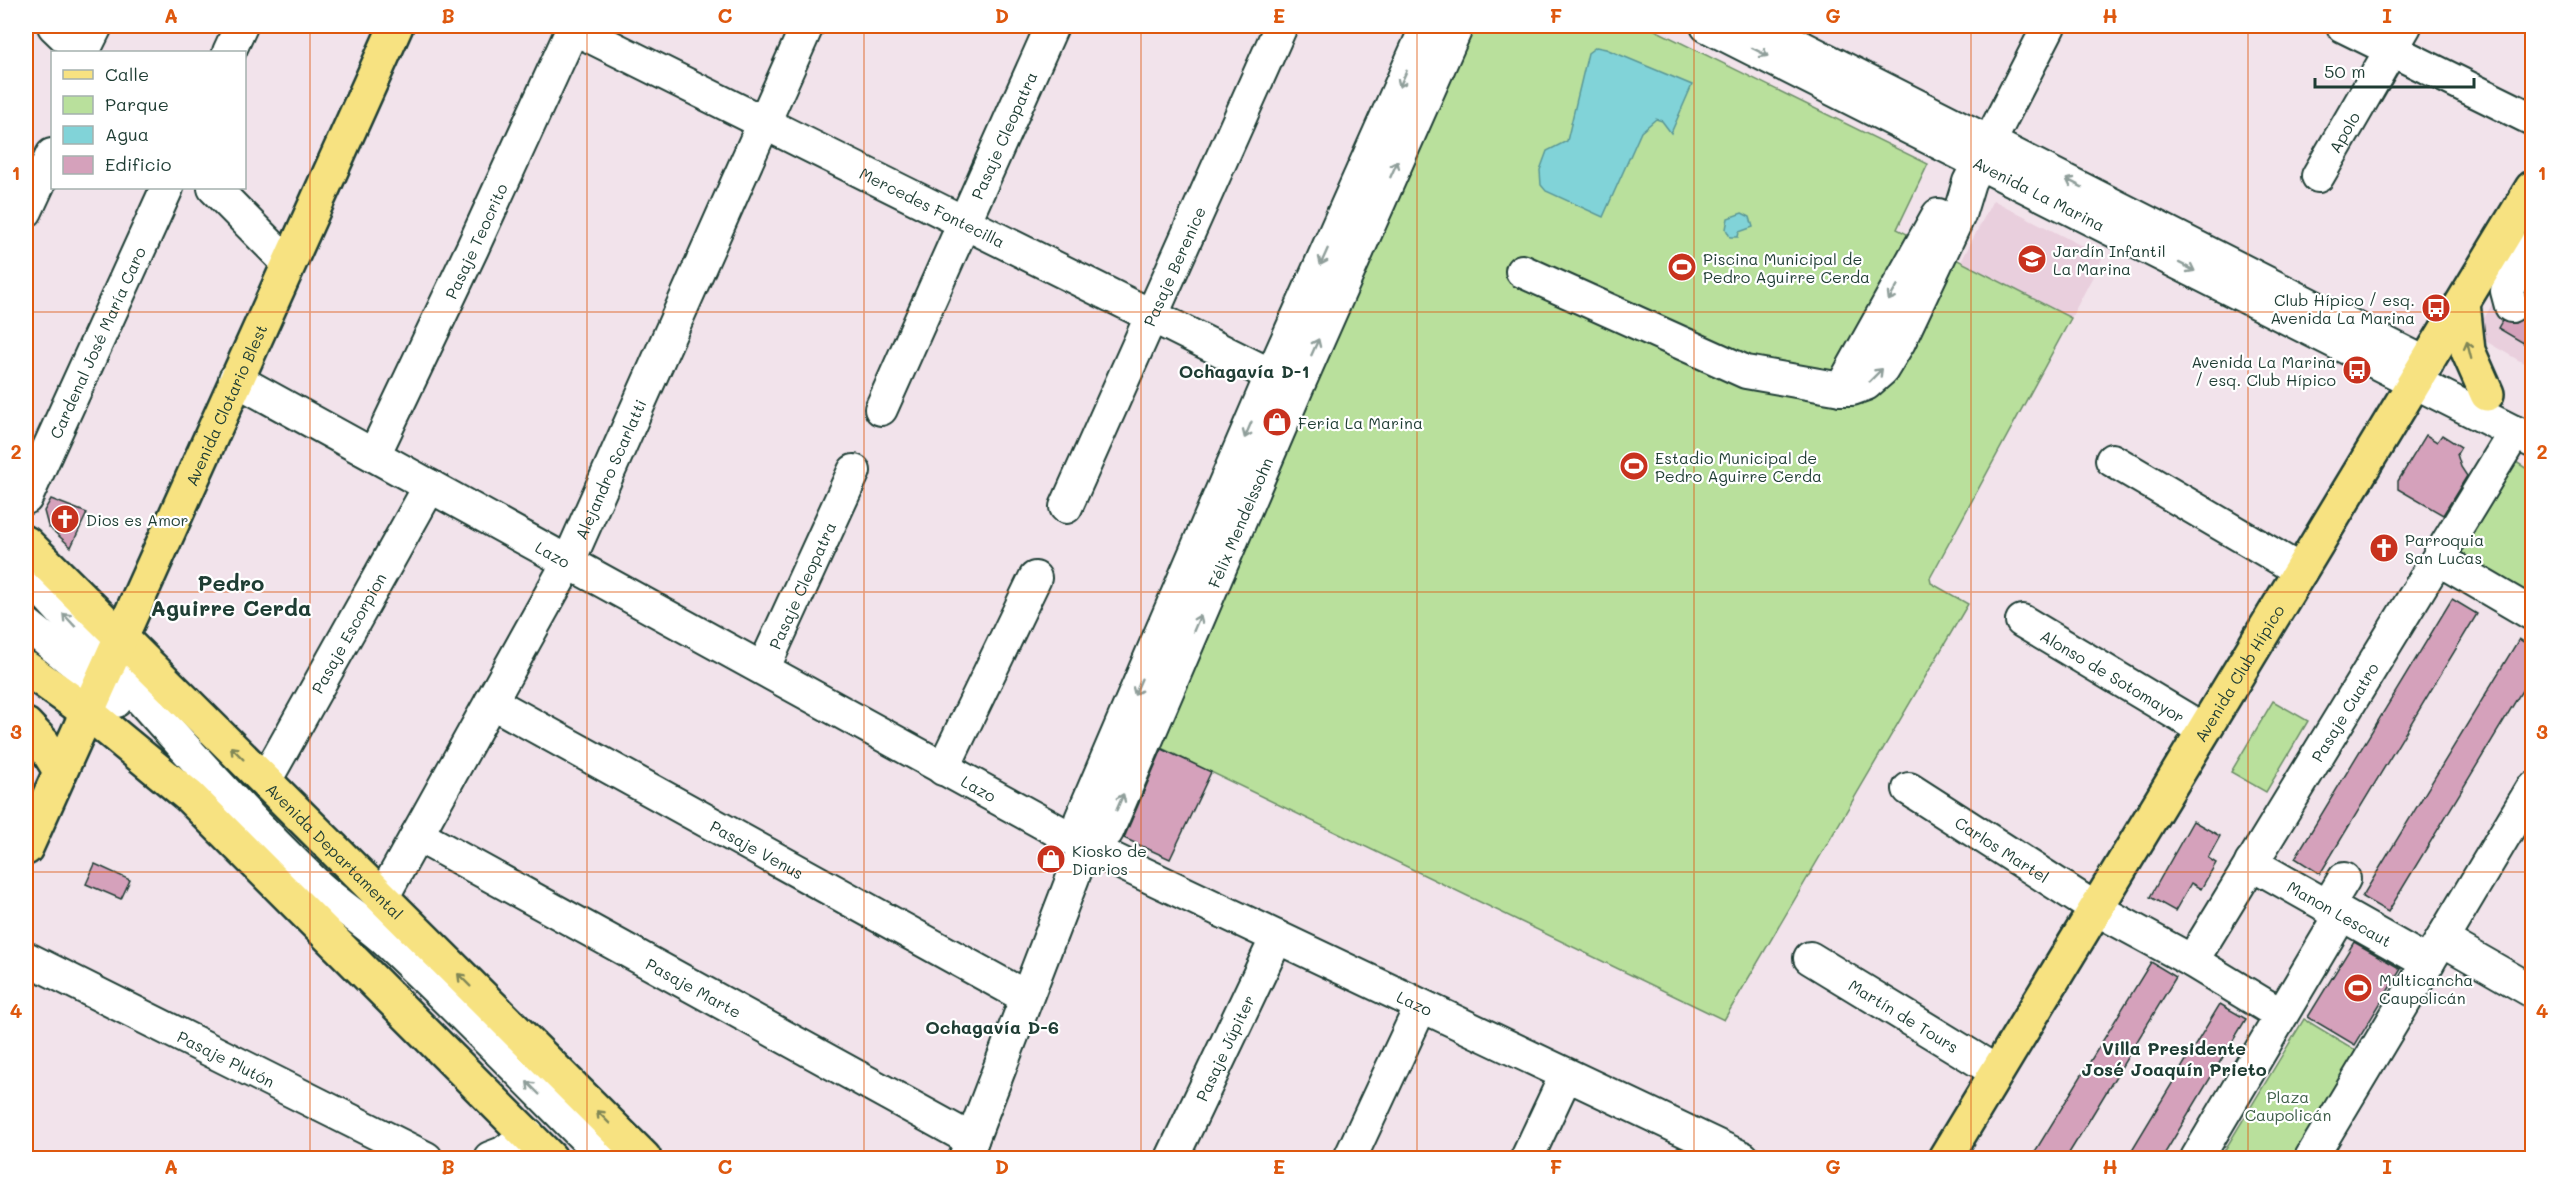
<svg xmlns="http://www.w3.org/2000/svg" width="2558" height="1184" font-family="Mali,sans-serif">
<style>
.built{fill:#e9cfdd}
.green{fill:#b9e09c;stroke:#6c8e68;stroke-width:1.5}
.water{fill:#81d3d8;stroke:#5a9796;stroke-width:1.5}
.building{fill:#d5a1bb;stroke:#1f3d34;stroke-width:1.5}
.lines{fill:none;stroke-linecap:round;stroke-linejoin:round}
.minor-casing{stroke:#1f3d34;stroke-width:36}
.major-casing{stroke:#1f3d34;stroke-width:38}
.minor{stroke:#fff;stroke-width:32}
.major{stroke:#f7e281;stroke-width:33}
.oneway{stroke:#8f9e9a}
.oneway2{stroke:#808757}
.grid{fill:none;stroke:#de580e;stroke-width:1.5;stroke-opacity:0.55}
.labels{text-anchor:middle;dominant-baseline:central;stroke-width:4.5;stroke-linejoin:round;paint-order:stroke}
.street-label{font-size:16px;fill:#1f3d34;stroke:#fff}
.poi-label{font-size:16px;fill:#1f3d34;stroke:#fff;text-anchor:start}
.park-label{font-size:16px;fill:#3e5e49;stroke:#fff}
.neighbourhood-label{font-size:18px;font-weight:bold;fill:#1f3d34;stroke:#fff}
.district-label{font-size:22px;font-weight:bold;fill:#1f3d34;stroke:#fff}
.neatline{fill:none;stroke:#de580e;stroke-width:2}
.grid-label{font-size:20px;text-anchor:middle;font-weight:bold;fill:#de580e}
</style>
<rect width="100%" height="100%" fill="#f2e3eb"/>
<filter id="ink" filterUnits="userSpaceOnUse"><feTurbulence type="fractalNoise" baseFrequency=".0167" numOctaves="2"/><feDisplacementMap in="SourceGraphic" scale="12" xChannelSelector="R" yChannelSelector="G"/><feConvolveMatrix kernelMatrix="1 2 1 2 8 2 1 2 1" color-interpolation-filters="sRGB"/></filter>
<g filter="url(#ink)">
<path class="built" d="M1993,200L2103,257L2071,318L1961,262Z
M2532,232V368L2475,335Z"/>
<path class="green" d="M1475,26H1647L1928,164L1897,229L2071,318L1930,578L1931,583L1968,604L1724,1020L1151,743Z
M2508,457L2532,472V607L2449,558Z
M2273,701L2308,721L2266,792L2231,772Z
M2304,1019L2357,1051L2292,1158H2220Z"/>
<path class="water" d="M1596,47L1606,49L1692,85L1671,133L1662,121L1656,119L1641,132L1603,217L1546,191L1541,185L1540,170L1547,151L1567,141L1588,53Z
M1742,213L1750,217L1753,227L1739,232L1738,237H1730L1726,229L1728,218Z"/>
<path class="building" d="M2532,283V348L2498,328L2502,321L2515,323L2524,318L2528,310L2526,293Z
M2426,435L2437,442L2442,435L2461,447L2457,454L2461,467L2467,476L2443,515L2398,489V481Z
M51,499L87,513L71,547L48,526L44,511Z
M2452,599L2477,614L2320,874L2295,858Z
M2519,639L2532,647V674L2388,912L2362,897Z
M1162,749L1211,772L1170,859L1124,838Z
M2193,821L2220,836L2208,858L2216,863L2201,889L2191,883L2175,911L2150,897Z
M95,864L130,880L121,899L86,884Z
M2354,942L2401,969L2355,1045L2308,1017Z
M2151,962L2176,977L2082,1132L2066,1158H2031Z
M2220,1004L2246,1019L2162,1158H2127Z"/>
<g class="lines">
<g class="minor-casing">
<g id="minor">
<path d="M54,26L81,52"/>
<path id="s1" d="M569,26L1291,385"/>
<path id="s2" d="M1707,26L2532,441"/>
<path d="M1760,26L2427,364"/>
<path d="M2343,26L2532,119"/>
<path d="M83,52L96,26"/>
<path d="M229,52L241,26"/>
<path id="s3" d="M2318,176L2405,26"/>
<path d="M214,188L288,263"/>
<path d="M26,211L52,155"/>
<path d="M1522,271L1746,372L1841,389H1852L1866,384L1882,370L1899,342L1959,215L1969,182L2049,26"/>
<path d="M2511,306L2507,291L2532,247"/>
<path id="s4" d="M235,379L1085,846L1743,1158"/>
<path d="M1841,389L1938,215"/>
<path id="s5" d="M881,409L1052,26"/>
<path id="s6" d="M374,455L472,249L574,26"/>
<path d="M2112,460L2301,571"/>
<path id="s7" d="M26,498L167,188"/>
<path id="s8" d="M1066,507L1281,26"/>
<path d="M2438,559L2532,614"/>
<path d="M26,573C122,675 211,783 313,881C335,903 363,920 386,941C461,1011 533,1086 605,1158"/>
<path id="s9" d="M2022,621L2204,730"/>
<path d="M26,624L99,683L116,701"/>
<path id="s10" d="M764,667L854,471"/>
<path id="s11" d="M491,702L1026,997"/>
<path d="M943,769L1035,578"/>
<path id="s12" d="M265,781L430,486"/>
<path id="s13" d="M1909,789L2096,909L2192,961L2281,1015"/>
<path id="s14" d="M417,835L972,1140"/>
<path id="s15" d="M1085,846L1107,832L1297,388L1457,26"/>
<path id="s16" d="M2251,863L2428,963"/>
<path id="s17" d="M382,898L568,563L807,26"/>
<path d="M2327,907L2344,879"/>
<path d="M2443,940L2532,991"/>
<path id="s18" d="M26,958L426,1158"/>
<path id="s19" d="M1810,958L1997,1072"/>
<path id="s20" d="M2192,961L2515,432"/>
<path d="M490,1158L503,1153L528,1134"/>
<path d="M965,1158L1085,846L1081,819L1271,376L1427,26"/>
<path id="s21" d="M1172,1158L1277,937"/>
<path d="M1350,1158L1421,1006"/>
<path d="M1527,1158L1566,1075"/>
<path d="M2197,1158L2341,915"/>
<path d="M2311,1158L2532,789"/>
</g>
</g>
<g class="major-casing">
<g id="major">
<path d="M2463,303L2468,351L2487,394"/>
<path id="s22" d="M26,543L644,1158"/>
<path d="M26,668L86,711L189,796L550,1158"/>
<path d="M26,725L43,743L60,771"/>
<path id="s23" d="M26,848L396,26"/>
<path id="s24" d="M1945,1158L2532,188"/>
</g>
</g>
<use href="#minor" class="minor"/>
<use href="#major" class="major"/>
</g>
<defs><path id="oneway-shaft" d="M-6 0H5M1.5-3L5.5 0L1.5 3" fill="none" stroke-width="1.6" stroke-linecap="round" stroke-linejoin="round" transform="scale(1.5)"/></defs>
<g class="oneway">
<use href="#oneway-shaft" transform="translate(1760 52) rotate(27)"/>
<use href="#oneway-shaft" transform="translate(1403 79) rotate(114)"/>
<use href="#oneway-shaft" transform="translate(1394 169) rotate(-66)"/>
<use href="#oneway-shaft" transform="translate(2074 183) rotate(-153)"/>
<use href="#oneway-shaft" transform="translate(1324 257) rotate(114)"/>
<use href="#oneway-shaft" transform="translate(2187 267) rotate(27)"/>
<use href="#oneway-shaft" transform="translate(1893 293) rotate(120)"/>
<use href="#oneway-shaft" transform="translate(1315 347) rotate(-66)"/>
<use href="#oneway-shaft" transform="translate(1876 375) rotate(-45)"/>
<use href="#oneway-shaft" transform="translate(1248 430) rotate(113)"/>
<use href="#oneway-shaft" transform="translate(69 620) rotate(-133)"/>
<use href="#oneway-shaft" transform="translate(1197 623) rotate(-67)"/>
<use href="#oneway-shaft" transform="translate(1138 687) rotate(113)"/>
<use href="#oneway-shaft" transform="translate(1120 802) rotate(-67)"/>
<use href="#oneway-shaft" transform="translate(533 1088) rotate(-135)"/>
</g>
<g class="oneway2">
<use href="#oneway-shaft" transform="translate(2469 350) rotate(-104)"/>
<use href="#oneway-shaft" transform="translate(237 753) rotate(-135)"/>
<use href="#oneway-shaft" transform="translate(464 980) rotate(-135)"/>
<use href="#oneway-shaft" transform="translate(603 1117) rotate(-135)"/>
</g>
</g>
<path class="grid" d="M310,26V1158M587,26V1158M864,26V1158M1141,26V1158M1417,26V1158M1694,26V1158M1971,26V1158M2248,26V1158M26,312H2532M26,592H2532M26,872H2532"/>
<defs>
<g id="school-disc" transform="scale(1.5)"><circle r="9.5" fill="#c8321e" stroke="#fff"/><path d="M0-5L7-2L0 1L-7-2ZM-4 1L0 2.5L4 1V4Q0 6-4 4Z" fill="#fff"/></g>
<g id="stadium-disc" transform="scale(1.5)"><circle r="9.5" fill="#c8321e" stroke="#fff"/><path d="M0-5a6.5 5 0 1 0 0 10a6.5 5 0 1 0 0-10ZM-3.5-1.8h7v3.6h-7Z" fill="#fff"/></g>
<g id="bus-disc" transform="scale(1.5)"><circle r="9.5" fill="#c8321e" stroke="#fff"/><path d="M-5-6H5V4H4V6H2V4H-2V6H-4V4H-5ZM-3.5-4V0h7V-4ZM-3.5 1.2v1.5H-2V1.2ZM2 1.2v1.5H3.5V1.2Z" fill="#fff"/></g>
<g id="shop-disc" transform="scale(1.5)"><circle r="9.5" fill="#c8321e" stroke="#fff"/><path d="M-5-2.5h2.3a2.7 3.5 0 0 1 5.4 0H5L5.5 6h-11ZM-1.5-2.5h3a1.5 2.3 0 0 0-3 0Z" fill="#fff"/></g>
<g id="church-disc" transform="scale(1.5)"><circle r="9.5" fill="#c8321e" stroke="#fff"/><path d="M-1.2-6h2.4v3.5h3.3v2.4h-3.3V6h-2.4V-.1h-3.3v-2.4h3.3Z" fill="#fff"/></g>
</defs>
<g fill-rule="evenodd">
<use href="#school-disc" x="2032" y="259"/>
<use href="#stadium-disc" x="1682" y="267"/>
<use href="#bus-disc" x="2436" y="308"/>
<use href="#bus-disc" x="2357" y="370"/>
<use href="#shop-disc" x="1277" y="422"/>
<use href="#stadium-disc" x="1634" y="466"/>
<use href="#church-disc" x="65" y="519"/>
<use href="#church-disc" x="2384" y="548"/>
<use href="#shop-disc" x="1051" y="859"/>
<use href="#stadium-disc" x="2358" y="988"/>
</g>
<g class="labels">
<g class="street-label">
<text stroke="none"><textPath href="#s3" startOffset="51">Apolo</textPath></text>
<text stroke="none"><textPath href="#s5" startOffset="300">Pasaje Cleopatra</textPath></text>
<text stroke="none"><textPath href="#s2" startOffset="372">Avenida La Marina</textPath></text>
<text stroke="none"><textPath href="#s1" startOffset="406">Mercedes Fontecilla</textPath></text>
<text stroke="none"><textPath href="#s6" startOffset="237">Pasaje Teocrito</textPath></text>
<text stroke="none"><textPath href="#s8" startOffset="264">Pasaje Berenice</textPath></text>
<text stroke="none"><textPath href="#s7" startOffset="171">Cardenal José María Caro</textPath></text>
<text stroke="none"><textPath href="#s23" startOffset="486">Avenida Clotario Blest</textPath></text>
<text stroke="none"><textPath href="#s17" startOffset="486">Alejandro Scarlatti</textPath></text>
<text stroke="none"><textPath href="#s15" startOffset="363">Félix Mendelssohn</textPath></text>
<text stroke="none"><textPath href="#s4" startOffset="363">Lazo</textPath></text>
<text stroke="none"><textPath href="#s10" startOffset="90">Pasaje Cleopatra</textPath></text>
<text stroke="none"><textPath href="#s12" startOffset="170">Pasaje Escorpion</textPath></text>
<text stroke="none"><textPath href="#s24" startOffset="567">Avenida Club Hípico</textPath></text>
<text stroke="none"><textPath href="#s9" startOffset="106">Alonso de Sotomayor</textPath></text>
<text stroke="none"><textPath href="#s20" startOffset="292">Pasaje Cuatro</textPath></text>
<text stroke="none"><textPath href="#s4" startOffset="849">Lazo</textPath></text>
<text stroke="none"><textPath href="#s13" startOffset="111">Carlos Martel</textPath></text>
<text stroke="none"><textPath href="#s11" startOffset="304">Pasaje Venus</textPath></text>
<text stroke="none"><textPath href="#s22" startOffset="436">Avenida Departamental</textPath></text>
<text stroke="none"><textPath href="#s16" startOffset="102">Manon Lescaut</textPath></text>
<text stroke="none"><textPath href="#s14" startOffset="316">Pasaje Marte</textPath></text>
<text stroke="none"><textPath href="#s4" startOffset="1335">Lazo</textPath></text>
<text stroke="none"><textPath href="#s19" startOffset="110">Martín de Tours</textPath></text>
<text stroke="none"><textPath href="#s21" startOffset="122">Pasaje Júpiter</textPath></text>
<text stroke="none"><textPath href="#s18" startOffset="224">Pasaje Plutón</textPath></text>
</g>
<g class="poi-label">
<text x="2053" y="250">Jardín Infantil<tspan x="2053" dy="18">La Marina</tspan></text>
<text x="1703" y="258">Piscina Municipal de<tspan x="1703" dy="18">Pedro Aguirre Cerda</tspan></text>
<text x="2415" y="299" text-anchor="end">Club Hípico / esq.<tspan x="2415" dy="18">Avenida La Marina</tspan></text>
<text x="2336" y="361" text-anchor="end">Avenida La Marina<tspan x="2336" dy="18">/ esq. Club Hípico</tspan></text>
<text x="1298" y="422">Feria La Marina</text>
<text x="1655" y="457">Estadio Municipal de<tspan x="1655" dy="18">Pedro Aguirre Cerda</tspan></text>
<text x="86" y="519">Dios es Amor</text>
<text x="2405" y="539">Parroquia<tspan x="2405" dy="18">San Lucas</tspan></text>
<text x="1072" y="850">Kiosko de<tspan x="1072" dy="18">Diarios</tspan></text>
<text x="2379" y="979">Multicancha<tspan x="2379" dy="18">Caupolicán</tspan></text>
</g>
<g class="park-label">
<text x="2288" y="1096">Plaza<tspan x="2288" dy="18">Caupolicán</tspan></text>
</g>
<g class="neighbourhood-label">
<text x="1244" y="371">Ochagavía D-1</text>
<text x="992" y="1027">Ochagavía D-6</text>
<text x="2174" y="1048">Villa Presidente<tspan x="2174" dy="21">José Joaquín Prieto</tspan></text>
</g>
<g class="district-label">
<text x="231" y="582">Pedro<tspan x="231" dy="25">Aguirre Cerda</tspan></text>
</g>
</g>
<rect width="2558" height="1184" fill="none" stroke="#fff" stroke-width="66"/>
<rect x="51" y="51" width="195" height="138" fill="#ffffff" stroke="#a5b1ae" stroke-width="1.5"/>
<rect x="63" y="70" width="30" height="9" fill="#f7e281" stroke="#a5b1ae" stroke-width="1.5"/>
<text x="105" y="81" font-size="18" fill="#1f3d34">Calle</text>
<rect x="63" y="96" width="30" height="18" fill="#b9e09c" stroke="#a5b1ae" stroke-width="1.5"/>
<text x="105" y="111" font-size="18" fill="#1f3d34">Parque</text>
<rect x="63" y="126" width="30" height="18" fill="#81d3d8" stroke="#a5b1ae" stroke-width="1.5"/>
<text x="105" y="141" font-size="18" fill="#1f3d34">Agua</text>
<rect x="63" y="156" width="30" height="18" fill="#d5a1bb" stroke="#a5b1ae" stroke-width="1.5"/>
<text x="105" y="171" font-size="18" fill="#1f3d34">Edificio</text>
<path d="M2315 78v9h159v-9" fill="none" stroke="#1f3d34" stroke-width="3"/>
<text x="2324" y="78" font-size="18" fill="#1f3d34" stroke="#ffffff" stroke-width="4.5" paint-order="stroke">50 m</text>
<rect x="33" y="33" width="2492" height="1118" class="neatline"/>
<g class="grid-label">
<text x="171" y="23">A</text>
<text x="448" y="23">B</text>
<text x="725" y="23">C</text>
<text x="1002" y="23">D</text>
<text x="1279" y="23">E</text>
<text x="1556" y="23">F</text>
<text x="1833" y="23">G</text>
<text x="2110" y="23">H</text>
<text x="2387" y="23">I</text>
<text x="16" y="180">1</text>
<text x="2542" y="180">1</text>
<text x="16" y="459">2</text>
<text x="2542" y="459">2</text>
<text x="16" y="739">3</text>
<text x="2542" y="739">3</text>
<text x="16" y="1018">4</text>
<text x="2542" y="1018">4</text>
<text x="171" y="1174">A</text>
<text x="448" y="1174">B</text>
<text x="725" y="1174">C</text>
<text x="1002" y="1174">D</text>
<text x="1279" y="1174">E</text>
<text x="1556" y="1174">F</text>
<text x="1833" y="1174">G</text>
<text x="2110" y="1174">H</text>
<text x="2387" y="1174">I</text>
</g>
</svg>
